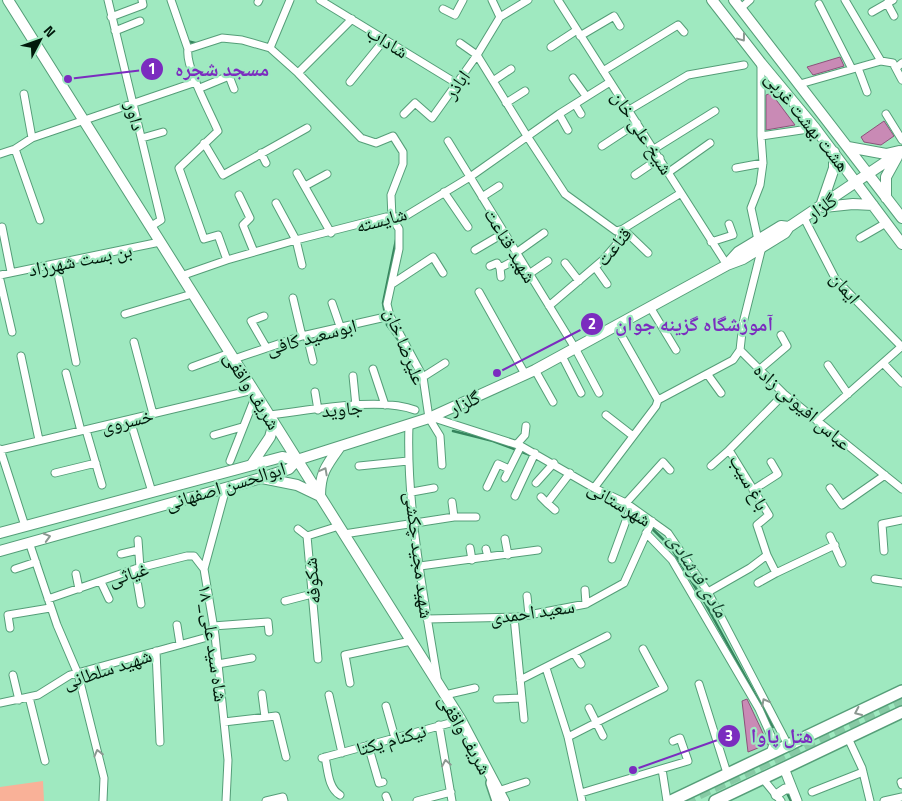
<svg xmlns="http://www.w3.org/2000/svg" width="902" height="801" font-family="'Titillium Web','Noto Naskh Arabic',sans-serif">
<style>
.green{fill:#f9b198}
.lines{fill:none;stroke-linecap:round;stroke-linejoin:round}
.stream{stroke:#35845d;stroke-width:2.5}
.building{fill:#c98ab5;stroke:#8c527a}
.primary-tunnel{stroke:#87caa5;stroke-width:11;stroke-dasharray:11 5.5;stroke-linecap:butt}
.minor-casing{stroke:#559e78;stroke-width:9}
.tertiary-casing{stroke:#559e78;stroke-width:11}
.secondary-casing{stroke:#559e78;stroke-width:12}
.primary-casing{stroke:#559e78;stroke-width:14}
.minor{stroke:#fff;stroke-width:7}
.tertiary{stroke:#fff;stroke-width:9}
.secondary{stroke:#fff;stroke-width:10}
.primary{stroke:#fff;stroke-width:11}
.oneway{stroke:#8c9891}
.labels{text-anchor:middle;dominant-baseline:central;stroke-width:4.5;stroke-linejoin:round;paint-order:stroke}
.street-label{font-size:19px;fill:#00190b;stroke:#9fe9c0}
.water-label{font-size:20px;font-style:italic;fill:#123d29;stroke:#9fe9c0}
.leader{fill:none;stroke:#7b2cbf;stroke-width:2}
.callout-dot{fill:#7b2cbf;stroke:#9fe9c0;stroke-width:2}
.mark-label{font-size:15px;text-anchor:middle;font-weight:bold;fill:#fff}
.callout-label{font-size:20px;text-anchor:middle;font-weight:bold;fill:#7b2cbf;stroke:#9fe9c0;stroke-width:4.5;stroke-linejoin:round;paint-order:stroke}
</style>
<rect width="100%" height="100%" fill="#9fe9c0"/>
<path class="green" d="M43,781L44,801H0V787Z"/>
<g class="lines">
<path class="stream" d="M187,41L199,44
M396,240L383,303L387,325L402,345
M453,431L493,441L530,455
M616,502L628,509
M639,516L670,546L705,603L773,727
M787,793L791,801"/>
</g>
<path class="building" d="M840,57L844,66L813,75L807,67Z
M771,93L795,125L766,130V95Z
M884,121L894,136L881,145L864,142L861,137Z
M747,699L768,744L748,752L742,701Z"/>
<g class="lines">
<path class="primary-tunnel" d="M684,801L902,699"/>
<g class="minor-casing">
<path id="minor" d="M108,0L161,220L150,227
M171,0L188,49C185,67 210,112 218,131L179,168L204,239L218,235L227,260
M320,0L456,83
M492,0L500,17
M558,0L727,265
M845,0L881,61
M258,2L259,0
M887,3L894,16
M819,4L852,69
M741,8L750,0
M443,9L455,15L463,0
M872,12L893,0
M111,17L143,5L142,0
M115,31L140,21
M580,36L614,16L620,26
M460,43L477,55L527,136L565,194L616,231L623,229L648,253
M551,47L577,30
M270,48L290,0
M188,49L222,38L242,40L270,48L298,73L361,138L376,143L393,136L403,152V164L391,195L392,218L399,229V249L387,304L390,316L423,377L429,418L440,436L442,465
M858,68L867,92
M896,68L902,63
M603,71L678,25L684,32
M298,73L352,19
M573,78L586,96
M493,81L511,69
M350,82L385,39
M800,84L881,61L893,63L902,80
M200,88L229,76L234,89
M24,94L32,138
M506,103L525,91
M575,104L581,114
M629,110L688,75L744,65
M404,114L415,103L432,118L477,55L500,17L528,0
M559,114L568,130
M886,114L902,140
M761,136V63
M142,138L163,132
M448,141L575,348L599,393
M204,143L223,175L307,128
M602,146L637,123
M15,149L40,220
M654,149L715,111
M261,153L266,163
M0,154L15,149L32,138L196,82
M736,168L763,163
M669,172L710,143
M297,173L331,233
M635,175L660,158
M305,186L327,174
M444,192L468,227
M239,195L250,218L243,225L254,252
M482,197L499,186
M276,203L296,240L302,265
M804,218L836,280L901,346
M2,227L11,272
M860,238L886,223
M758,240L751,208L760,185L763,163L761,136L815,128
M711,242L733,235L729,224
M762,247L743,323L740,350L784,394L902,489
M475,250L504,233
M516,253L544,233
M565,263L579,281
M56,264L76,362
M490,266L497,263L500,268L519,258
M595,267L607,284
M500,268L501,277
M529,274L548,261
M0,275L160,242
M181,276L227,260L296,240L386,217H404L470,177L559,114L610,82
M0,280L12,332
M392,284L433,257L443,273
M479,292L525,374
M293,298L302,336
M332,303L341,329
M549,306L603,260L616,245L623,229L681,193
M650,307L676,350
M125,314L192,294
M264,316L251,321L266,347
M616,326L658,400
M307,336L313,361
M134,342L153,414
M21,356L39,440
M562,356L581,393
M234,359L302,336L390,316
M883,363L902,383
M828,365L848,394
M192,367L230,353
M373,369L385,405
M535,370L553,402
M759,370L787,346L781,335
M66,373L81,431
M708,375L721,393
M353,376L356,406
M423,377L445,363
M315,392L318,410
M784,394L729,450L769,515L757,525L767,555L776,573L835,545
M269,415C307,411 380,396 415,410
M606,415L633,436
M431,417L521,446L594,488L626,503L668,533L708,592L788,745
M130,420L152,492
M817,421L902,346
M409,425C406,506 424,597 437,677
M86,430L102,485
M214,435L242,427
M517,444L525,435L526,426
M0,449L25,526
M0,450L253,390
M230,461L256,395
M359,466L408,461
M711,466L729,450
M55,473L96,463
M505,478L521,446
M536,483L554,463
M487,487L498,464L509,469
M594,488L656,406L658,400L733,360L740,350
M830,488L842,505L885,475
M753,490L778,474L771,462
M412,492L434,488
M515,496L535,453
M541,497L547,503
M452,502L454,517
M626,503L663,462L670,470
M555,510L547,503L570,473
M298,529L307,536
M646,533L672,560L759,709L772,738L773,744L770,753
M344,534L454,517H476
M307,536L318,659
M307,536L339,526
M830,536L842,563
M505,539L508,555
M138,540L140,568
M29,542L57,625L78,674L104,778L103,801
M470,548L472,560
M486,549L488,557
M884,551L882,524L902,520
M121,554L138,550
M612,559L631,507
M420,566L538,550
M15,569L36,562
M135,569L141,604
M76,574L79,589
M875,579L902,583
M101,582L109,599
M758,583L776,573
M585,590L586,604
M708,592L750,568L767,555
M527,596L529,615
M48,599L135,569L187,556H194L204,569
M285,601L312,594
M514,617L524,719
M427,619L518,617L586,604L624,583L652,521
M177,625L180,644
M213,626L268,622L269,632
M10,628L8,615L50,608
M156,651L160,742
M574,653L581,664
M218,664L252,658
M546,668L568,737L582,801
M13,675L19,700
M520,680L607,636
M350,683L345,655L411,641
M699,684L727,773
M262,694L265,717
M329,695L342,753
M445,695L475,688
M29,697L45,761
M497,699L522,698
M0,703L38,695L70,675L215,635
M386,706L395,738
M589,708L603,736
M224,722L276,716L286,757
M439,725L452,801
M568,737L664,688L643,649
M848,738L862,768L870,801
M368,745L379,783L383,782
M325,757C328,770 328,788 340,795
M322,758L461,720
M662,769L667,801
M763,779L781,801
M901,782L902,785
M501,790L526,782
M812,792L863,772
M581,793L688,761L680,738L673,741
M386,796L388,801
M226,801L228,760L215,635L204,569L226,488
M266,801L283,797L284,801
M417,801L451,792
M884,801L902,797"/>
</g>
<g class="tertiary-casing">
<path id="tertiary" d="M784,768L797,801
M776,795L785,789H791"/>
</g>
<g class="secondary-casing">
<path id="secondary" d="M8,0L461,720L504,801
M712,0L761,63L815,128L902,244
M734,0L902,218
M848,147L886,154L899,151
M886,198V177L897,157
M821,206L834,168V152
M824,207L853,204L873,205
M729,262L738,252L781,226L789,227
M252,464L270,437L274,423
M262,478L297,485L320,496C320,474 326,466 339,448
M0,533L282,457L297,460
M0,551L261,478L289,469L297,460L429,418L535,370L727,265L743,259L785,233L789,227L902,151"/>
</g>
<g class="primary-casing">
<path id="primary" d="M492,783L498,801
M671,801L902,691
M715,801L902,712"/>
</g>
<use href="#minor" class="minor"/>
<use href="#tertiary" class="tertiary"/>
<use href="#secondary" class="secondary"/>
<use href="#primary" class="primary"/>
</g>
<defs><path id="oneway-chevron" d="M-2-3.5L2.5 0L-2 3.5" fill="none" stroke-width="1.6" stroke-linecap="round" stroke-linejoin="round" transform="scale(1.25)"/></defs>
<g class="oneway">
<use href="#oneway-chevron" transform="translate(742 38) rotate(53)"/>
<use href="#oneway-chevron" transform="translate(324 471) rotate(-62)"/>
<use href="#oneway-chevron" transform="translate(47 537) rotate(-16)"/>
<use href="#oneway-chevron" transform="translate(765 702) rotate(-118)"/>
<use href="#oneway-chevron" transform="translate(858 712) rotate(155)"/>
<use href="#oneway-chevron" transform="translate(98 753) rotate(-104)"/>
<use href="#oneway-chevron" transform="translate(446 763) rotate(-100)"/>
</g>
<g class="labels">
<g class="street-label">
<text transform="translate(388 41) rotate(32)">شاداب</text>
<text transform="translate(456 84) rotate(-54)">اباذر</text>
<text transform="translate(136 116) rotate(75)">داور</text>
<text transform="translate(808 121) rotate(51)">هشت بهشت غربی</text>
<text transform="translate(643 132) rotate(57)">شیخ علی خان</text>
<text transform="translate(821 206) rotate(-34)">گلزار</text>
<text transform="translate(381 219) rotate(-15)">شایسته</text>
<text transform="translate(511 245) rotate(59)">شهید قناعت</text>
<text transform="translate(613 246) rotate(-50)">قناعت</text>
<text transform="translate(80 259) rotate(-11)">بن بست شهرزاد</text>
<text transform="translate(846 287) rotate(50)">ایمان</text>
<text transform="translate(311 336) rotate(-15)">ابوسعید کافی</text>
<text transform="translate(406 346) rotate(68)">علیرضا خان</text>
<text transform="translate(253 390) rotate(58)">شریف واقفی</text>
<text transform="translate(464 402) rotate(-25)">گلزار</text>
<text transform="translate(803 406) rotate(41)">عباس افیونی زاده</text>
<text transform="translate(342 408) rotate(-5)">جاوید</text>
<text transform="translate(127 420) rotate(-13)">خسروی</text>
<text transform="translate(750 482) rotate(61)">باغ سیب</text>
<text transform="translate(225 485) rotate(-17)">ابوالحسن اصفهانی</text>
<text transform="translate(620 503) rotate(31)">شهرستانی</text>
<text transform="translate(420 555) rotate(83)">شهید مجید چکشی</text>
<text transform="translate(128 573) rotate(-17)">غیاثی</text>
<text transform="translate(311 581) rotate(-95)">شکوفه</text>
<text transform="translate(532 611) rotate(-8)">سعید احمدی</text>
<text transform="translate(214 643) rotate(82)">۱۸_شاه سید علی</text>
<text transform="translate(107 668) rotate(-18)">شهید سلطانی</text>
<text transform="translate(466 734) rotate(61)">شریف واقفی</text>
<text transform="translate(391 739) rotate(-16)">نیکنام یکتا</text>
</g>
<g class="water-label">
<text transform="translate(699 575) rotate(58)">مادی فرشادی</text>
</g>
</g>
<path class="leader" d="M68 79L152 69M497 373L592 324M633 770L729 736"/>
<g class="callout-dot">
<circle cx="68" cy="79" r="5"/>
<circle cx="497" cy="373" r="5"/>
<circle cx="633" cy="770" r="5"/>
<circle cx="152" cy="69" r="12"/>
<circle cx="592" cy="324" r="12"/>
<circle cx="729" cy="736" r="12"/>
</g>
<g class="mark-label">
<text x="152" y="74">1</text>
<text x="592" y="329">2</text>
<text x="729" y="741">3</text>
</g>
<g class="callout-label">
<text x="222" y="76">مسجد شجره</text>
<text x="694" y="331">آموزشگاه گزینه جوان</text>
<text x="782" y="743">هتل پاوا</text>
</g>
<g transform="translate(40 40) rotate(49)" stroke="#9fe9c0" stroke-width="4" paint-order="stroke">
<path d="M0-4L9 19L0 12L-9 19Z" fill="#00190b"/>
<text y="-8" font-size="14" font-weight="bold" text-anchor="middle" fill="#00190b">N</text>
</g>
</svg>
